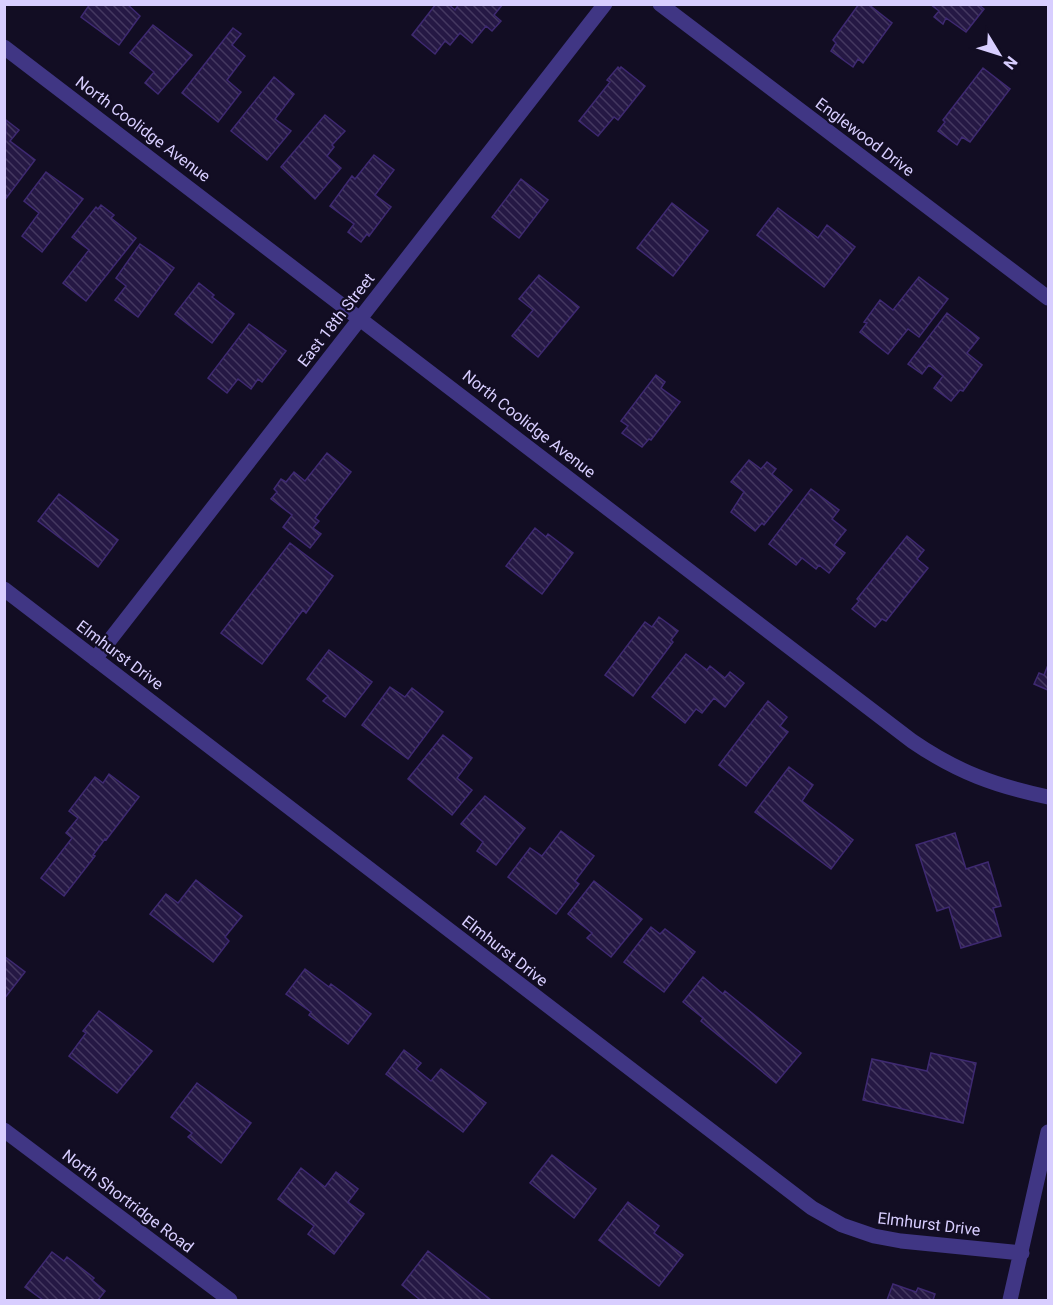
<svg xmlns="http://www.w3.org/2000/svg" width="1053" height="1305" font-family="Roboto,sans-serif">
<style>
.building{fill:url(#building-back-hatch);stroke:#3e2971;stroke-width:1.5}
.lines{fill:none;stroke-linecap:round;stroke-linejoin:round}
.street{stroke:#403684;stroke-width:15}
.labels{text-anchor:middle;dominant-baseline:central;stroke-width:4.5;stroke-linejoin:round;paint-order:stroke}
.street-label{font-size:16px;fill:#d8ceff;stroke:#120d23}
</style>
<defs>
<pattern id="building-back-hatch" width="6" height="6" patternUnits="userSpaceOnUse" patternTransform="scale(1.5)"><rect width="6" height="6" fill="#251844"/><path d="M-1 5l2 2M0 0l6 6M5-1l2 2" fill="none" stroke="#443860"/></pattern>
</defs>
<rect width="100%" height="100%" fill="#120d23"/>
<path class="building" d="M90,4H127L140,16L119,45L81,17Z
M436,4H448L455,10L459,4H503L494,15L501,21L492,31L486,26L472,43L460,33L450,45L445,41L435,54L412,35Z
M859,4H868L892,23L863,63L858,59L853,67L831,51L836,43L833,40Z
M930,4H978L984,9L966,32L946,18L943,24L934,17L939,11Z
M153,25L192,55L158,94L145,83L154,72L130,53Z
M233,28L241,34L232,45L245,56L227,80L241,92L218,122L182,93Z
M618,67L620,69L621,67L645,86L618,120L614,117L598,136L579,121L610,82L607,80Z
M983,68L1010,89L970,142L962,137L957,145L938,131L945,122L943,120Z
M274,77L294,94L275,119L291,131L267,160L231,131Z
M325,115L345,131L332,145L334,147L327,156L341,168L315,199L281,167Z
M6,120L19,130L10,141L35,160L4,201Z
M374,155L394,170L375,195L391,207L369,236L367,234L361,242L348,232L354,224L330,206L352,176L355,179Z
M46,172L83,199L42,252L22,236L39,213L24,201Z
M521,179L548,200L519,238L492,217Z
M672,203L708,231L673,276L637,248Z
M101,205L114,215L111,218L136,238L86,301L63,283L89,250L72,237L96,207L98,209Z
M778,208L818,238L827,225L855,247L824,287L757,235Z
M140,244L174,268L138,317L115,300L126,286L116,278Z
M539,275L579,307L538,357L512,336L533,310L519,299Z
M919,277L948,299L919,337L908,329L888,354L860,332L867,323L864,322L880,300L893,310Z
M199,283L214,295L212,297L234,314L212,343L175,314Z
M947,313L979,338L967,353L982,365L963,391L960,390L951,401L934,388L943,376L929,365L922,374L908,364Z
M249,324L286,351L262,382L258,379L251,389L238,379L227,393L208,378Z
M656,375L665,382L661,388L680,402L651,440L649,439L642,447L622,433L628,426L621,421Z
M327,453L351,472L315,518L319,521L313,528L321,534L310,548L283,527L292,515L271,499L277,492L274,489L281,479L286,482L294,472L305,481Z
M749,460L761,469L767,462L776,469L772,474L792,490L764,525L762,523L755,531L731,512L744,492L731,482Z
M811,489L839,510L832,519L846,530L834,545L845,553L829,573L819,565L816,569L802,558L796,565L769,544Z
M59,494L118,540L98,567L38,521Z
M535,528L546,537L548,534L573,553L542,594L506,566Z
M907,536L924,550L917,559L928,568L886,621L882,619L875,627L852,609L859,601L857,599Z
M290,543L333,576L306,613L303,610L262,664L221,633Z
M659,617L678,631L671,640L673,642L633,696L605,675L645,622L652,627Z
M329,650L372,682L345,717L323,701L328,696L307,679Z
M686,654L707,670L710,666L725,678L730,672L744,683L725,707L714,698L702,713L696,709L685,723L652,697Z
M1048,665V690L1034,684L1039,673L1044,675Z
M390,687L405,697L412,688L443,712L408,759L362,725Z
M768,701L787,717L780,726L788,732L746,786L719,765Z
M443,735L472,758L457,778L472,790L452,815L408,779Z
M789,767L813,785L802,801L853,840L831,869L755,812Z
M109,774L139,797L106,840L105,839L93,855L95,856L64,896L41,878L72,838L66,833L78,818L69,811L95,777L103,783Z
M485,796L525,828L496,865L477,851L483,842L461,824Z
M561,831L594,856L575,881L579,884L556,914L508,877L530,848L542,856Z
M955,833L966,869L988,862L1001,906L993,908L1001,936L961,948L949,907L937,911L916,845Z
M196,880L242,916L225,937L229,941L213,962L150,914L166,894L178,903Z
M594,881L642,919L611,957L587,938L592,933L568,914Z
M651,927L660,934L665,929L695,952L664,992L624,962Z
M4,956L25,972L4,999Z
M305,969L329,987L331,984L371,1014L348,1044L309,1015L311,1012L286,994Z
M703,977L723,994L725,991L801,1053L776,1083L701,1021L703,1018L683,1002Z
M99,1011L152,1051L117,1093L69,1056L86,1033L83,1031Z
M404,1050L421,1063L416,1069L431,1081L441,1069L486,1103L463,1132L386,1074Z
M931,1053L976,1063L963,1123L863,1100L872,1059L927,1071Z
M197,1083L251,1123L221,1163L188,1137L192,1133L171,1117Z
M552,1155L596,1189L574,1218L530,1183Z
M301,1168L325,1187L336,1172L358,1189L348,1202L364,1214L334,1254L308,1234L314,1226L278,1199Z
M628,1202L659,1226L654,1233L683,1255L659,1286L599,1240Z
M428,1251L491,1300H418L419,1299L402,1285Z
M52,1252L64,1261L67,1257L94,1278L92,1280L105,1291L98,1300H43L25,1287Z
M893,1284L916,1292L918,1288L935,1294L933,1300H887Z"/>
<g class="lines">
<path class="street" d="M660,4L1048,298
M4,47L912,741C957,772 996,786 1048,797
M4,589L812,1208L842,1225L874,1236L901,1241L1022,1253
M95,659L605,4
M4,1130L230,1300
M1010,1300L1048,1132"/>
</g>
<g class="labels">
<g class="street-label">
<text transform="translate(143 129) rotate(37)">North Coolidge Avenue</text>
<text transform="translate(865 137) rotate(37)">Englewood Drive</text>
<text transform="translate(336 320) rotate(-52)">East 18th Street</text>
<text transform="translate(529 424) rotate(38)">North Coolidge Avenue</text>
<text transform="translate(120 655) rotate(37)">Elmhurst Drive</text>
<text transform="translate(505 951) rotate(38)">Elmhurst Drive</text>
<text transform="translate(128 1201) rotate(37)">North Shortridge Road</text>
<text transform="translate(929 1224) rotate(7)">Elmhurst Drive</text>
</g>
</g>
<rect width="1053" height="1305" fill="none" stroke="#d8ceff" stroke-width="12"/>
<g transform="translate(999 54) rotate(128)" stroke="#120d23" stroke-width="4.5" paint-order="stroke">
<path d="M0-4.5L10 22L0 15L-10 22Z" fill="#d8ceff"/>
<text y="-9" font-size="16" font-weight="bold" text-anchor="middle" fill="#d8ceff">N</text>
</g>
</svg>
